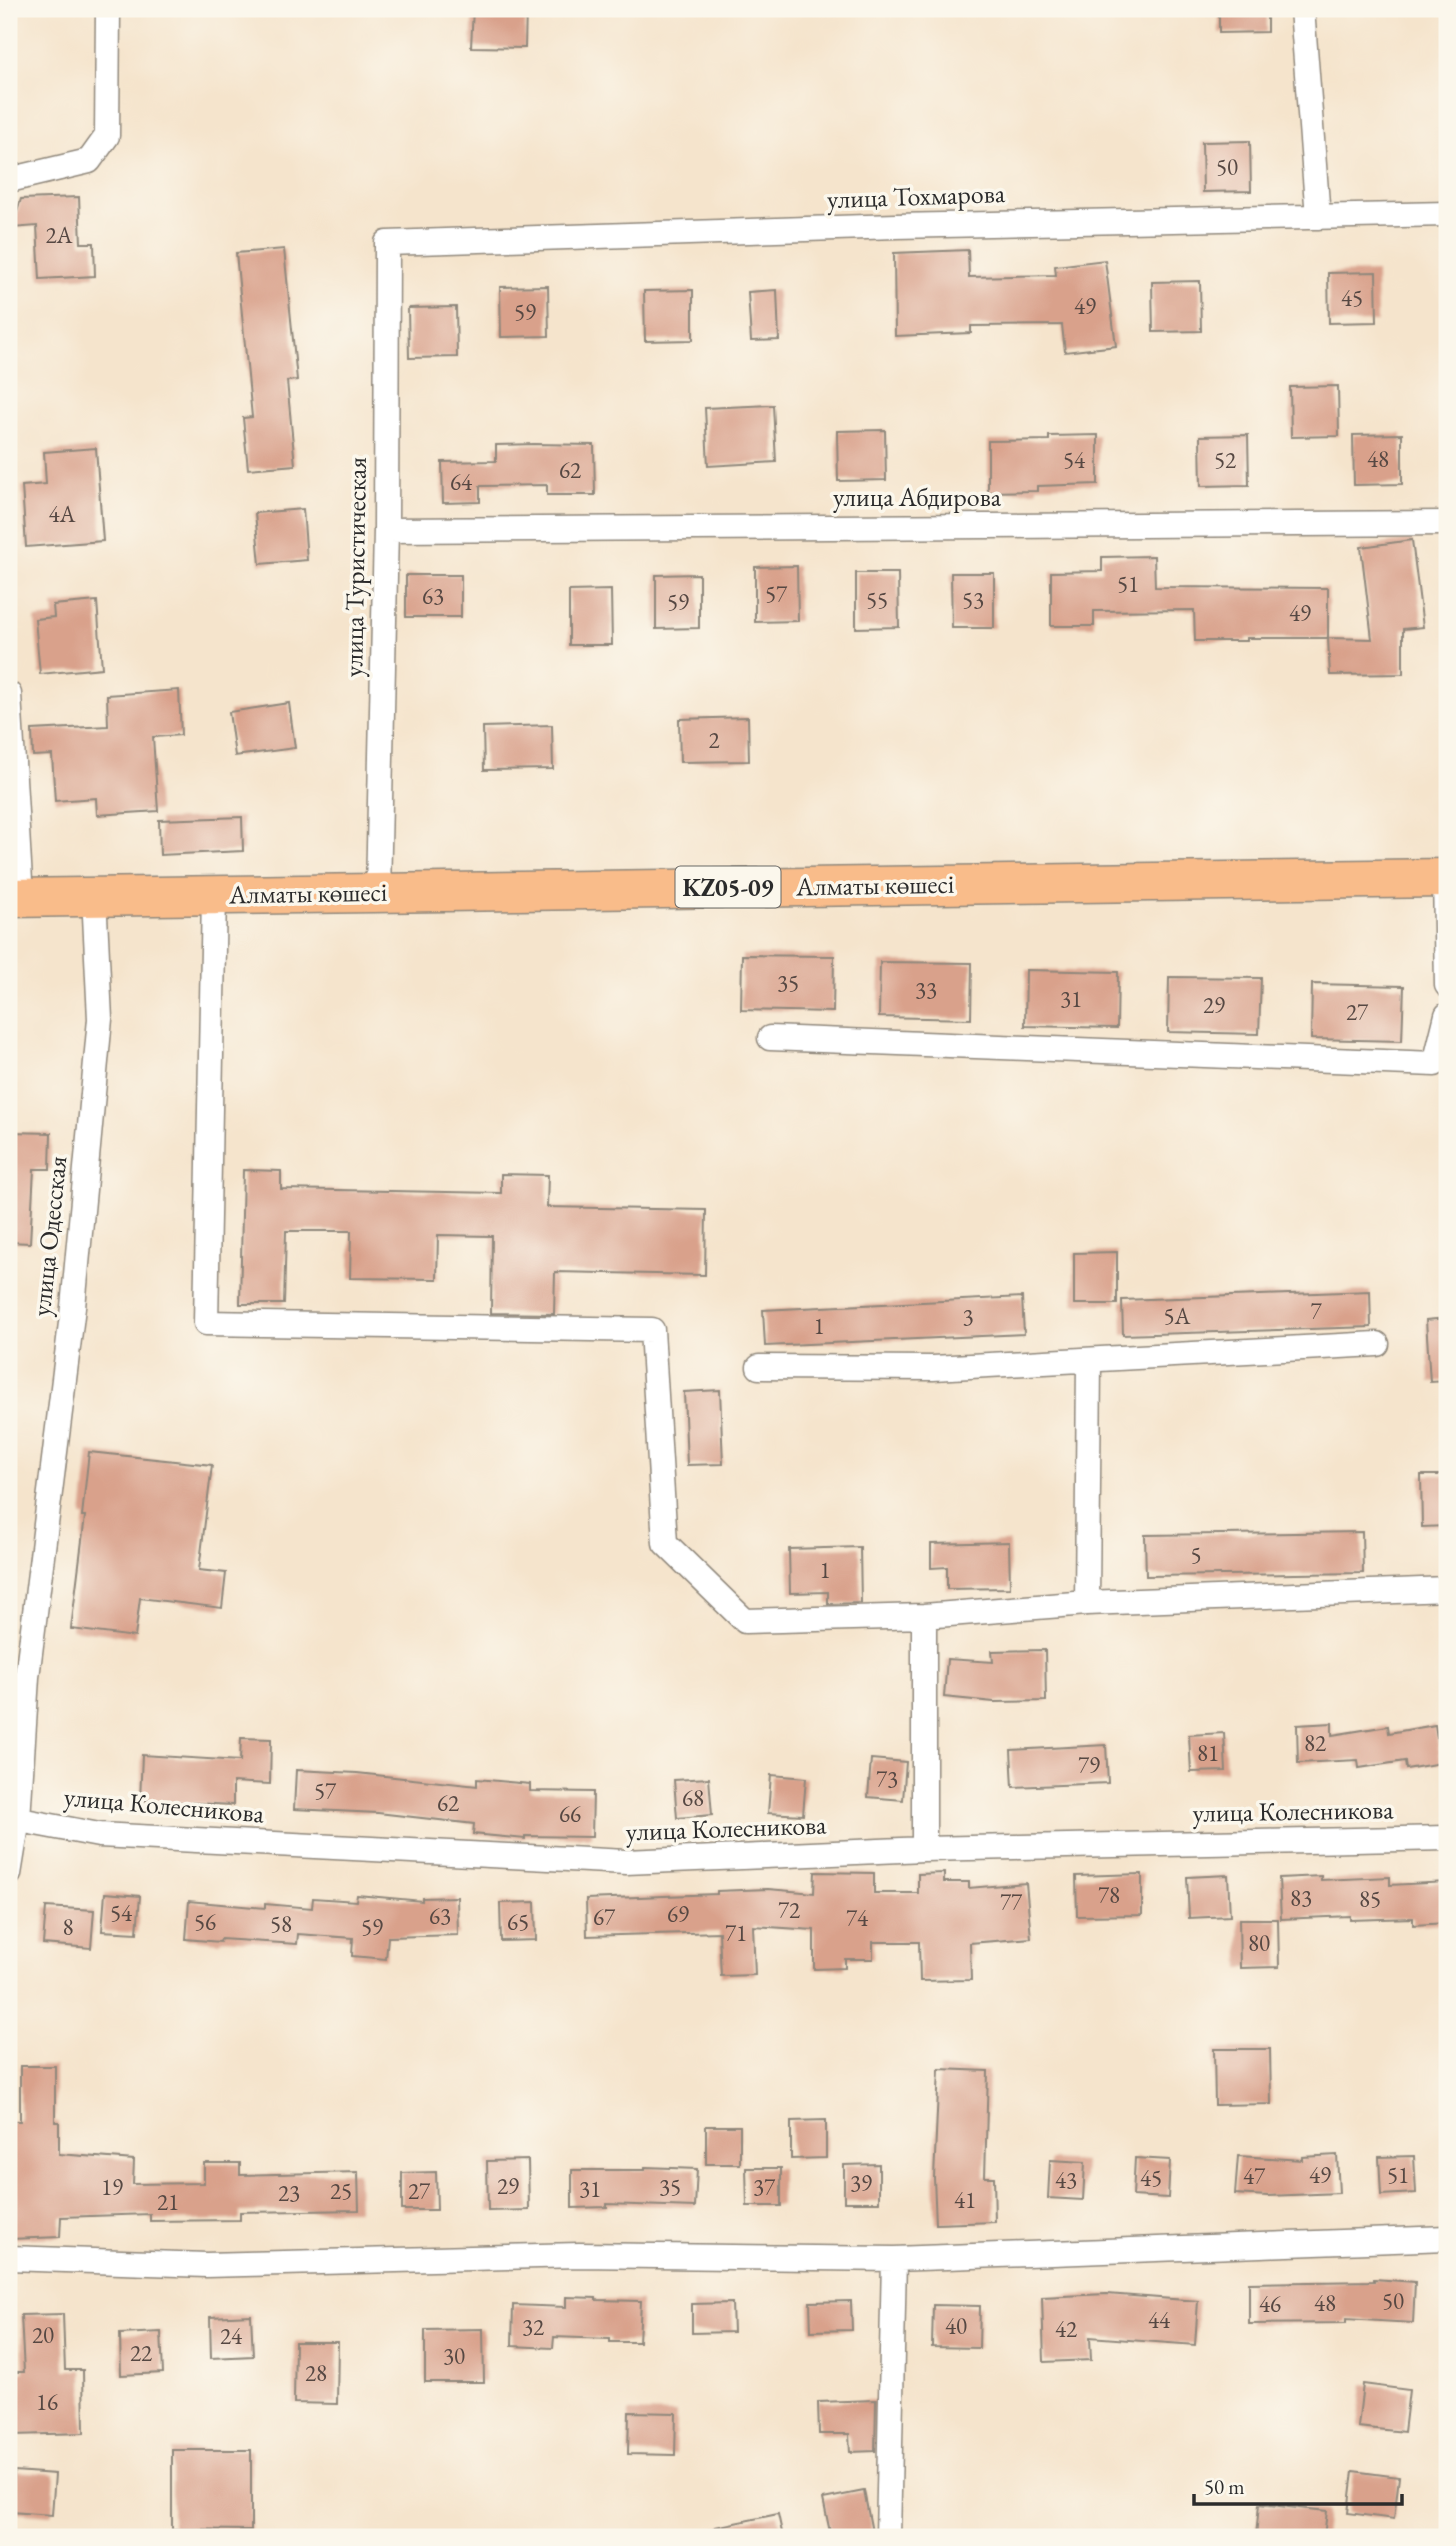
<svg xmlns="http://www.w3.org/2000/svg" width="1456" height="2546" font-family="'EB Garamond',serif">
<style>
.building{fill:#d9a18b}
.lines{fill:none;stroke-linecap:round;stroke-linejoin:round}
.street-casing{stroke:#90887c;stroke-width:27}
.primary-casing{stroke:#90887c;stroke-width:41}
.street{stroke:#fff;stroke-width:24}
.primary{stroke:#f9bc8a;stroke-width:38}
.labels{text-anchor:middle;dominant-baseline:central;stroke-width:7;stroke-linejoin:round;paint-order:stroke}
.number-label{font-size:23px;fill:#564843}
.shield{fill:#fbf7ec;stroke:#696865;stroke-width:2}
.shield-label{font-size:24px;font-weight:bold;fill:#2b2b2b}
.street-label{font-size:26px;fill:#2b2b2b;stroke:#fbf7ec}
</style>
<rect width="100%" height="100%" fill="#fbf7ec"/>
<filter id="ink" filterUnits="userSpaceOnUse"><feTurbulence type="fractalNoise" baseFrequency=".0143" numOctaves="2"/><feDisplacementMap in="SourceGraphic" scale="14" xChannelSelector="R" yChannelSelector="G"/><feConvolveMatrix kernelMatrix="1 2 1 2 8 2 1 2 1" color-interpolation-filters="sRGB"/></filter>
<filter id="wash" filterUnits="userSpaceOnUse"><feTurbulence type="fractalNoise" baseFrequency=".00686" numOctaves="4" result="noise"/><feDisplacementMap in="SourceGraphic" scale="28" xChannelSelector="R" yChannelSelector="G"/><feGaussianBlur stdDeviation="1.57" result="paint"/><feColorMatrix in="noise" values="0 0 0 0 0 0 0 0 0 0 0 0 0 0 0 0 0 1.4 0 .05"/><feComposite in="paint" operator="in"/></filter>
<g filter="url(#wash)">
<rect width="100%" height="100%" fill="#f5e4cc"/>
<g id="blocks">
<path class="building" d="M473,9H526L525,48L471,47Z
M1219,9H1267V32L1219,33Z
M1250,141L1251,191L1203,192L1202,142Z
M79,197L81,243H94L95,276L40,279L37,226L12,228L21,199Z
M284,249L297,380L287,381L295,465L248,469L243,418L252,417L236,253Z
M968,250L969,277L1056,275L1055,266L1105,260L1116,346L1065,352L1062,325L971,326V333L895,336L894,253Z
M1376,272L1377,322L1329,323L1328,273Z
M1200,281L1201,331L1153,332L1152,282Z
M548,286L549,336L501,337L500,287Z
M693,290V340L645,341L644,291Z
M777,290L779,340L751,341L748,292Z
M456,307L457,357L409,358L408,308Z
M1338,386L1339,436L1291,437L1290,387Z
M773,405L776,462L708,466L705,408Z
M885,430L886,480L838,481L837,431Z
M1402,434V484L1354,485L1353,435Z
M1098,435V484L1037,486V491L988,492V441L1049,440V436Z
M1248,435L1249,485L1201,486L1200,436Z
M534,444L594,445L595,495H547V485L480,486V502L443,503L442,462L496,461V445Z
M96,448L103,541L26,547L22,486L46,484L44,452Z
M303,509L307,560L260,564L255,513Z
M1412,540L1423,627L1403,629V674L1330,675L1328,638L1372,639L1361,547Z
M1154,556L1155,587L1328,588V638H1247V641H1195L1194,610L1094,611V626H1051V572L1102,571V557Z
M797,566L798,621L755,622V567Z
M856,573H898L899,627L856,628Z
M951,573H994V628H952Z
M699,574V628L656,629V575Z
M406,575H461V617H406Z
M611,590L612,645H569V591Z
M97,601L102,668L40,674L35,619L54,617L53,605Z
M179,690L181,735L153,737L158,811L97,815L96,798L55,801L52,755L33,756L32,730L108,726L107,695Z
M289,703L295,748L235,756L229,712Z
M748,717L749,761L680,762L679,719Z
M552,725L553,769L484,770L483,727Z
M242,817L243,851L160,855L159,820Z
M742,955L834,956L833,1012L741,1010Z
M880,962L972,963L971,1019L879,1017Z
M1026,970L1118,972L1117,1028L1025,1026Z
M1169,977L1261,978L1259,1034L1168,1032Z
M1312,984L1404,986L1402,1041L1311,1039Z
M9,1132L51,1133L50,1169H34L30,1243L9,1242Z
M243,1170L281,1171V1189L501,1193V1174L548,1175L547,1207L706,1210L705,1275L555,1272L554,1314L491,1313L492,1236L438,1235L437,1279L350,1278L351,1231H286L284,1304H240Z
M1117,1252V1304H1074V1253Z
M1370,1291L1371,1327L1123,1335L1122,1300Z
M1022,1297L1024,1334L765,1346L763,1310Z
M1447,1318V1381L1430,1382L1426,1320Z
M720,1390L723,1464L687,1465L684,1392Z
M89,1452L212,1465L199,1570L226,1573L222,1608L140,1598L135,1637L71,1629L85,1516H82Z
M1421,1475H1447V1526L1422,1527Z
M1362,1532L1363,1573L1146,1576L1145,1535Z
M1009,1542L1010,1588L947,1589V1567L931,1568V1544Z
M860,1547L861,1603L828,1604V1592L790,1593L789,1549Z
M1045,1650L1046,1701L994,1702L944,1697L947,1659L993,1662L992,1651Z
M1332,1723V1735L1388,1726L1389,1733L1435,1725L1441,1763L1406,1769L1405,1761L1359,1768L1358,1760L1298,1763L1297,1725Z
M1224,1733L1226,1771L1191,1772L1189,1735Z
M241,1738L271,1739L270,1784L233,1782V1805L140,1800L142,1755L240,1761Z
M1106,1745L1108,1783L1013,1787L1011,1750Z
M871,1759L906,1762L903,1800L868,1797Z
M296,1770L357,1773L477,1786V1779L530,1784V1791L593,1792L592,1837L525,1836V1839L473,1834L474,1824L378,1813L294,1809Z
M771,1775L806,1778L803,1815L768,1813Z
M709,1778L712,1815L677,1818L674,1780Z
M815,1872L874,1873V1893H918V1874L944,1873V1882H969V1888L1026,1883L1031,1938L970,1943L971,1980L920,1981L919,1942H873V1959H845V1968L814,1969V1930L753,1926L755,1975L721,1976L719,1932L587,1936L586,1899L717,1894V1891L768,1889L814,1893Z
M1142,1874V1915L1077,1916L1076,1876Z
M1228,1875L1230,1916L1189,1918L1187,1877Z
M1321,1876V1880L1390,1877V1885L1447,1882V1923L1413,1925V1918L1350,1920V1916L1281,1919L1279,1878Z
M105,1893L140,1896L137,1933L102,1931Z
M357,1895L422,1901V1898L457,1897L458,1935L388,1937L386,1959L352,1956L353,1938L298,1934L297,1944L221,1939L220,1942L186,1939L189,1901L265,1908V1904L312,1908L313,1898L356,1901Z
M535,1902L536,1940L501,1941L500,1903Z
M46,1907L94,1910L91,1948L43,1944Z
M1239,1919H1278L1279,1967L1240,1968Z
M1214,2049H1270L1271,2104L1215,2105Z
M20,2066H55V2122H59V2154L134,2160L133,2184L204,2183V2163H240V2175L358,2172L359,2210L240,2212V2220L150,2221V2214L61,2217L60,2237L9,2239V2121H20Z
M939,2069L988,2071L985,2177H994L995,2222L936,2224L934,2178Z
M826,2120V2158L791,2159V2121Z
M706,2126H740V2164H706Z
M1337,2155L1339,2193L1268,2196L1235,2194L1238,2156L1302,2160V2157Z
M1414,2156L1416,2193L1381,2195L1379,2157Z
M1135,2158L1170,2160L1168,2198L1133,2196Z
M528,2160L529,2210L488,2211L487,2161Z
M1050,2160L1085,2162L1083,2200L1048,2198Z
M879,2164V2202H844V2165Z
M645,2167L697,2169L695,2207L607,2204V2207L572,2208V2170H645Z
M746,2168H781V2206H747Z
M436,2172L437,2210H402V2173Z
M1374,2279L1415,2282L1413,2323L1346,2319V2323L1249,2324V2283L1374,2281Z
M1107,2294L1198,2301L1195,2345L1090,2337L1091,2360L1044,2362L1042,2297Z
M566,2297L596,2298V2300L641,2301L639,2342H610V2339L554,2337L553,2348L512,2346L513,2305L566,2307Z
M851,2301L852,2330L811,2331L810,2302Z
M732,2303L733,2332L692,2333V2304Z
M933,2305L980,2306L979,2348L932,2347Z
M63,2314L65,2370H83L84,2433L12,2435L10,2372H24L21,2315Z
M251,2315L253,2356L211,2358L210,2317Z
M483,2329L484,2382H425V2330Z
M161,2332L163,2373L121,2375L120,2334Z
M295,2342H338L337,2404L294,2403Z
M1363,2384L1409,2390L1404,2432L1358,2427Z
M876,2400L875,2451L850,2452L849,2434H819L818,2402Z
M629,2412L676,2413L675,2455L628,2454Z
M172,2450H251V2530L172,2529Z
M14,2471L55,2474L52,2515L11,2512Z
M1353,2471L1399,2477L1394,2519L1348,2513Z
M864,2491L872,2532L831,2537L823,2499Z
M1259,2504L1327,2511L1324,2537H1256Z
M778,2514L783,2537H716L715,2527Z"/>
</g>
</g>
<g filter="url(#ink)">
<use href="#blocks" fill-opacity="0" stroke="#90887c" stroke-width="2"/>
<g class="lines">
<g class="street-casing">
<path id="street" d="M1302,9L1318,217
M9,180L89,161L107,136L108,9
M386,530L1447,523
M9,694L21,898
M1445,877L1447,985
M378,892L386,530L387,243L896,226L1447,214
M214,894L206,1323L652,1330L665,1543L745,1621L924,1616L1087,1603L1447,1589
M770,1038L1435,1064L1447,1015
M759,1367L933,1368L1377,1344
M1087,1603L1089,1360
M9,1818L99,1835L626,1862L924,1849L1447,1838
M924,1849V1616
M9,1874L18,1819L27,1677L73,1307L100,1019L94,895
M9,2258L206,2265L579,2255L894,2259L1447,2238
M888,2537L894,2259"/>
</g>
<g class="primary-casing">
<path id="primary" d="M9,898L1447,878"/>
</g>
<use href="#street" class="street"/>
<use href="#primary" class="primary"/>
</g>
</g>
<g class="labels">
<g class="number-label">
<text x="1227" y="167">50</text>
<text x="59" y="235">2А</text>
<text x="1352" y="298">45</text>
<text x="1085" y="306">49</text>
<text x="525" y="312">59</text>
<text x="1378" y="459">48</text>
<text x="1074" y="460">54</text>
<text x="1225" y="460">52</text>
<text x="570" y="470">62</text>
<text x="461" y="482">64</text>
<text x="62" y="514">4А</text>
<text x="1128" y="584">51</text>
<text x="776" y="594">57</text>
<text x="433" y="596">63</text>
<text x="877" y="600">55</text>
<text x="973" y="600">53</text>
<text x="678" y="602">59</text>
<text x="1300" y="613">49</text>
<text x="714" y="740">2</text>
<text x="788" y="983">35</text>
<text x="926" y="990">33</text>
<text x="1071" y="999">31</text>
<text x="1214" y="1005">29</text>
<text x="1357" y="1012">27</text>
<text x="1316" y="1311">7</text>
<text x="1177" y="1316">5А</text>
<text x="968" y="1317">3</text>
<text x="819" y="1326">1</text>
<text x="1196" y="1555">5</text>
<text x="825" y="1570">1</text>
<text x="1315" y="1743">82</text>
<text x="1208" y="1753">81</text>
<text x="1089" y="1765">79</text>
<text x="887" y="1779">73</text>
<text x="325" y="1791">57</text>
<text x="693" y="1798">68</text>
<text x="448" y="1803">62</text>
<text x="570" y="1814">66</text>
<text x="1109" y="1895">78</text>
<text x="1301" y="1898">83</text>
<text x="1370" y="1899">85</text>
<text x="1011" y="1902">77</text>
<text x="789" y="1910">72</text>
<text x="121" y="1913">54</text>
<text x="678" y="1914">69</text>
<text x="440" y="1916">63</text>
<text x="604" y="1917">67</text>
<text x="857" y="1918">74</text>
<text x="205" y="1922">56</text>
<text x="518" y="1922">65</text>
<text x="281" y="1924">58</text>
<text x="68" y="1927">8</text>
<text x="372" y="1927">59</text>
<text x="736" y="1933">71</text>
<text x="1259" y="1943">80</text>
<text x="1320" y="2175">49</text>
<text x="1398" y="2175">51</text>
<text x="1254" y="2176">47</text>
<text x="1151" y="2178">45</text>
<text x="1066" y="2180">43</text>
<text x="861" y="2183">39</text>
<text x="508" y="2186">29</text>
<text x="112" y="2187">19</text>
<text x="670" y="2187">35</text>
<text x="764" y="2187">37</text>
<text x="590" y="2189">31</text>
<text x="341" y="2191">25</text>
<text x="419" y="2191">27</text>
<text x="289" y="2193">23</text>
<text x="965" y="2200">41</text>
<text x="168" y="2202">21</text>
<text x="1393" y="2301">50</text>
<text x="1325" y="2303">48</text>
<text x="1270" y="2304">46</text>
<text x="1159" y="2320">44</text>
<text x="956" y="2326">40</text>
<text x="533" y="2327">32</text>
<text x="1066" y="2329">42</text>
<text x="43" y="2335">20</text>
<text x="231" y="2336">24</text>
<text x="141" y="2353">22</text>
<text x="454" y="2356">30</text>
<text x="316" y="2373">28</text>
<text x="47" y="2402">16</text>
</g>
<rect class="shield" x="675.5" y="866.5" width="105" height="41" rx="5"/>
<g class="shield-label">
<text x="728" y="887">KZ05-09</text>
</g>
<g class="street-label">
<text transform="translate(916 196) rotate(-2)">улица Тохмарова</text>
<text x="917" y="497">улица Абдирова</text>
<text transform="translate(355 567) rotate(-89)">улица Туристическая</text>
<text transform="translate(875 885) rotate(-1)">Алматы көшесі</text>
<text transform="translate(308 893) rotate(-1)">Алматы көшесі</text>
<text transform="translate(49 1236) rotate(-84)">улица Одесская</text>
<text transform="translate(164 1805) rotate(5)">улица Колесникова</text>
<text transform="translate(1293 1811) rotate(-1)">улица Колесникова</text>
<text transform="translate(726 1828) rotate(-2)">улица Колесникова</text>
</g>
</g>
<rect width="1456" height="2546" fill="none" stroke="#fbf7ec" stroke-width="35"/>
<path d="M1194 2494v10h208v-10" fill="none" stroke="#2b2b2b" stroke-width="3.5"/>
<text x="1204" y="2494" font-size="21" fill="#2b2b2b" stroke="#fbf7ec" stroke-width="5" paint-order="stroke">50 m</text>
</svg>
